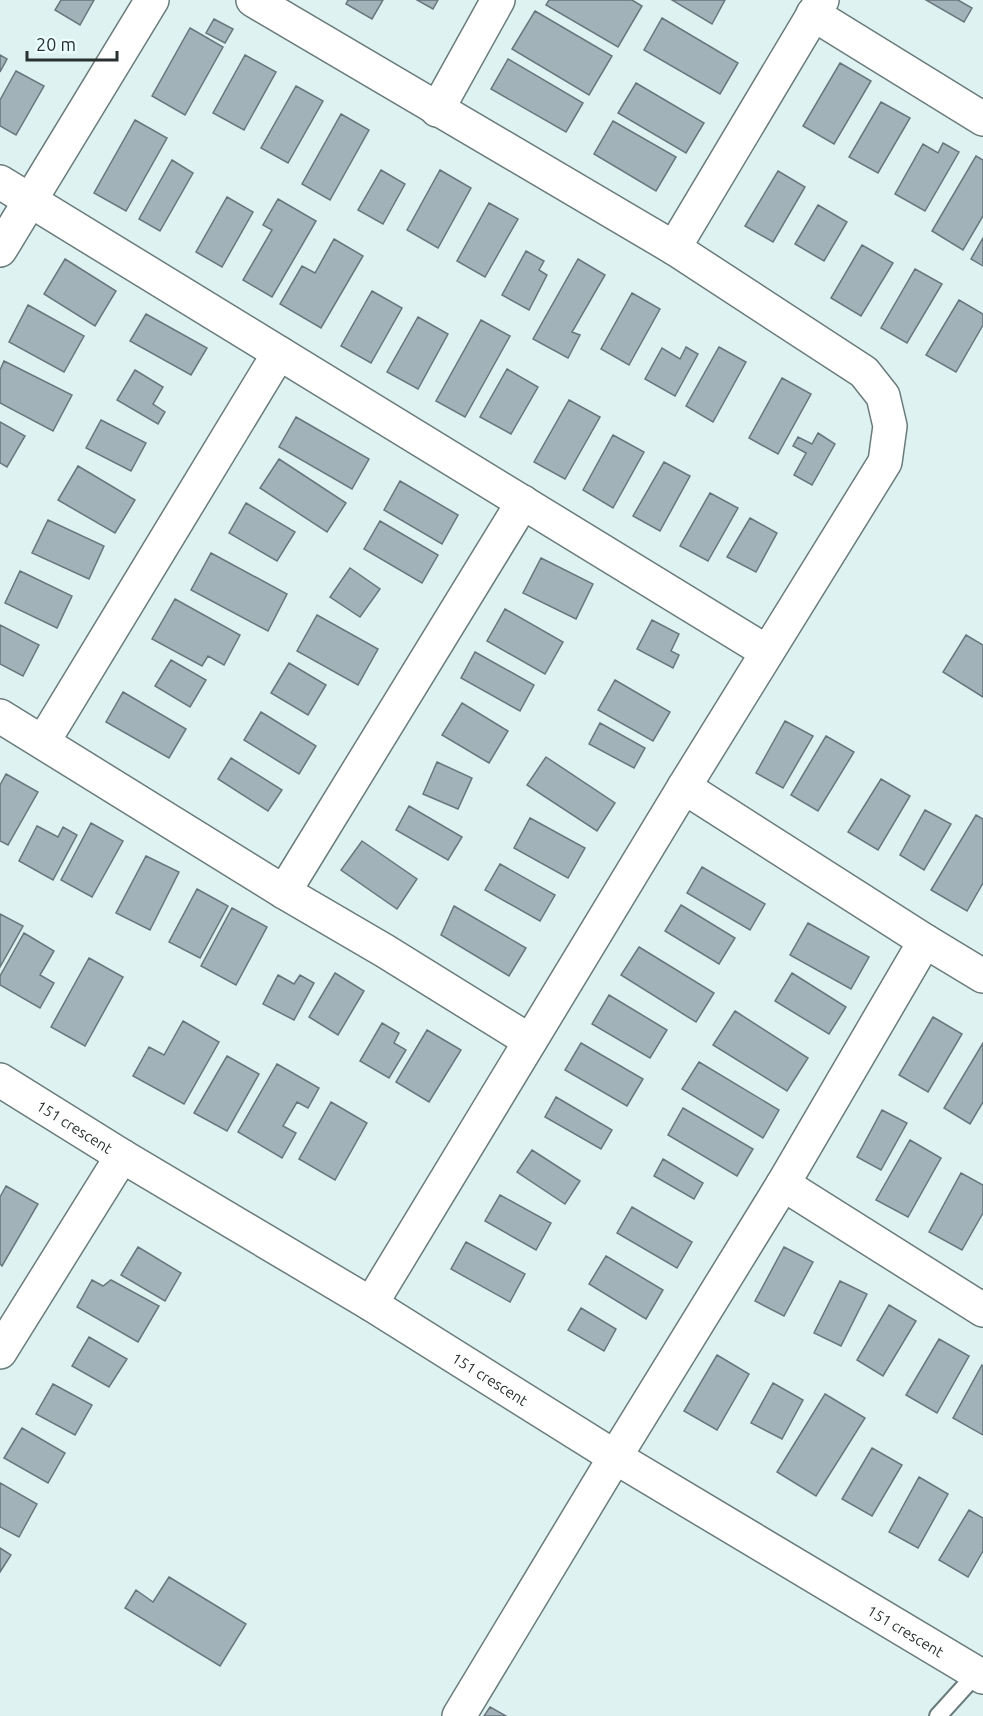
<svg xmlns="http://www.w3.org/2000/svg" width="983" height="1716" font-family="Ubuntu,sans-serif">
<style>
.building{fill:#a2b2b9;stroke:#68777d;stroke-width:1.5}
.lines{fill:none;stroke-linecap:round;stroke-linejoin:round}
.lane-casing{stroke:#6a7b7b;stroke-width:20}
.street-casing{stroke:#6a7b7b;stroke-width:36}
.lane{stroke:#fff;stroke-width:16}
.street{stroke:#fff;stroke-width:33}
.labels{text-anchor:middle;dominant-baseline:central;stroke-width:4.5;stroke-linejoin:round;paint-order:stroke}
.street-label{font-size:15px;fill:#2a3131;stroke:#ecffff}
</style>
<rect width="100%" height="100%" fill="#dff2f2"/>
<path class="building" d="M61,0H94L80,25L55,10Z
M348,0H383L372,19L346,4Z
M417,0H438L433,9Z
M549,0H632L642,6L618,47L546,5Z
M672,0H725L712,24Z
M926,0H958L972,8L964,22Z
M535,11L612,56L589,95L512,49Z
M662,18L738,63L720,94L644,50Z
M214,19L233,29L225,43L206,33Z
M190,28L223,47L185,115L152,96Z
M0,55L7,59L0,72Z
M245,55L276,72L244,130L213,113Z
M508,59L583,103L566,132L491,89Z
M840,63L871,81L834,144L803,126Z
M16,71L44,86L16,135L0,126V100Z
M636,83L704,123L686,153L618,113Z
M296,86L323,101L288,163L261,148Z
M881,102L910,118L878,173L849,157Z
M341,114L369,130L330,200L302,184Z
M135,120L167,138L126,211L94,193Z
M613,121L676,157L656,191L594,154Z
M943,143L959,152L925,211L895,194L923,144L938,153Z
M976,156L983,160V216L963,250L932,231Z
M172,160L193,173L160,231L139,219Z
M381,170L405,184L383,224L358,210Z
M440,170L471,188L438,248L407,230Z
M778,171L805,187L773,242L745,226Z
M227,197L253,212L222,267L196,252Z
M278,199L316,221L272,297L243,280L272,230L263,225Z
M489,203L518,219L485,277L457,261Z
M818,205L847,222L824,261L795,244Z
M983,238V266L971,259Z
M334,239L363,256L321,328L280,304L302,266L315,273Z
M862,245L893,263L861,316L831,298Z
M526,251L544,261L539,270L547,275L529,310L502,295Z
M65,259L116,291L95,326L44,294Z
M578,259L605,275L572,332L580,335L568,358L533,339Z
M915,269L942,284L907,343L881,328Z
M372,291L402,308L371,363L341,346Z
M632,293L660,309L629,365L601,349Z
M959,300L983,314V325L956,372L926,355Z
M28,305L84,336L64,372L9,342Z
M146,314L207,348L191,375L130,341Z
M418,317L448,334L418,389L387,372Z
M481,320L510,336L465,417L436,401Z
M686,347L698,354L675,396L645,379L662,348L680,359Z
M719,347L746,362L713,422L686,406Z
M4,361L72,395L53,431L0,403V370Z
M507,369L538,387L511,434L480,417Z
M135,370L163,387L153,404L165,412L158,424L117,400Z
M782,378L811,394L778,454L749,438Z
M569,400L600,417L565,479L534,462Z
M296,417L369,459L352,489L279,447Z
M101,420L146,443L131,471L86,448Z
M0,422L25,436L7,467L0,463Z
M818,433L835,444L812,485L794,475L806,453L793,446L798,437L812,444Z
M613,435L644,452L613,508L583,490Z
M279,459L346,503L327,532L260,488Z
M664,462L690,476L660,531L633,516Z
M78,466L135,500L115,533L58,500Z
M400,481L458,515L442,544L384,510Z
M710,493L738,508L708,561L680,546Z
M246,503L295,532L277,561L229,533Z
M750,518L777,533L756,572L727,557Z
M48,520L104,546L89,579L32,553Z
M380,521L438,555L422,583L364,549Z
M211,553L287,594L268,631L191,590Z
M541,558L593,584L576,619L523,593Z
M350,568L380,589L360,617L330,597Z
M20,571L72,596L57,628L5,603Z
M175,599L240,635L224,665L208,656L202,666L152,639Z
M505,609L563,642L545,674L487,641Z
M317,615L378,649L358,685L297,651Z
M652,620L679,634L671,651L679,655L673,668L637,649Z
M0,625L39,645L23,676L0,664Z
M966,635L983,645V697L943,672Z
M475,652L534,685L520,711L461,678Z
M171,660L206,680L190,707L155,686Z
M289,663L326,685L308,715L271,693Z
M615,680L670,712L653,741L598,710Z
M123,692L186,729L169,758L106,722Z
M462,703L508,731L489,763L442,735Z
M261,712L316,746L299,774L244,740Z
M785,721L813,736L783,788L756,773Z
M600,723L645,748L634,768L589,744Z
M826,736L854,752L818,811L791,795Z
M546,757L615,803L597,831L527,785Z
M231,758L282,790L268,811L218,779Z
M437,762L472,778L458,809L423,794Z
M6,774L38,792L8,845L0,841V785Z
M881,779L910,796L878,850L848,832Z
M409,806L462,837L448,860L396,830Z
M925,810L951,824L924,870L900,855Z
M976,815L983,819V883L967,911L931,890Z
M530,818L585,848L568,878L514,848Z
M91,823L123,841L92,897L61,880Z
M37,826L58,837L63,827L77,835L53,880L19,861Z
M362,841L417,879L397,909L341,870Z
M146,856L179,872L150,930L116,913Z
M500,864L555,895L540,921L485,890Z
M702,867L765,904L750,930L687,893Z
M197,889L228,906L200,958L169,942Z
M681,905L735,938L719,964L665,931Z
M454,906L526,948L509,976L441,935Z
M232,908L267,927L236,985L201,966Z
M0,914L23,926L0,967Z
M808,923L869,957L851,989L790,955Z
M24,933L54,951L40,975L54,983L40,1008L0,985V976Z
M639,947L714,993L696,1022L621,975Z
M89,958L123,977L85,1046L51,1027Z
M335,973L364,991L338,1035L309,1017Z
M792,973L846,1007L829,1034L775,1001Z
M278,975L294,984L300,975L314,983L294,1020L263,1004Z
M609,995L667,1030L650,1058L592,1024Z
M735,1011L808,1058L787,1091L713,1045Z
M933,1017L962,1034L928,1092L899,1075Z
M183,1021L219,1042L184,1104L133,1076L149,1047L164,1055Z
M382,1023L399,1033L394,1043L406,1050L389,1078L360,1061Z
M427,1030L461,1050L429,1102L396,1082Z
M581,1043L643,1079L627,1106L565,1070Z
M983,1043V1102L970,1124L944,1108Z
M227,1056L259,1074L227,1131L194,1113Z
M699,1062L779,1110L763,1138L682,1089Z
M277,1064L319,1088L308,1108L297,1102L283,1126L296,1133L282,1158L238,1132Z
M556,1097L612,1130L601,1149L545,1117Z
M331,1102L367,1123L335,1180L299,1159Z
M683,1108L753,1149L737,1176L668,1135Z
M882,1110L907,1123L881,1170L857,1157Z
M910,1140L941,1158L908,1217L876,1200Z
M532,1150L580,1181L565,1204L517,1172Z
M663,1159L703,1183L694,1199L654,1176Z
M961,1173L983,1185V1213L962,1250L929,1232Z
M6,1186L38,1204L2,1266L0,1264V1197Z
M500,1195L551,1223L536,1250L485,1221Z
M632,1207L692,1242L677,1268L617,1233Z
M466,1242L525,1274L510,1302L451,1269Z
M138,1247L181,1273L165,1301L121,1275Z
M784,1247L813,1262L784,1316L755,1301Z
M606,1256L663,1290L646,1319L589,1284Z
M92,1280L103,1286L111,1280L159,1306L138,1342L77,1307Z
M840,1281L867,1294L841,1346L814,1333Z
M889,1305L916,1321L883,1376L857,1360Z
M581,1308L616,1329L604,1351L568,1330Z
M89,1337L127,1359L109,1387L72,1366Z
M939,1339L969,1356L937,1413L906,1395Z
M717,1355L749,1374L717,1430L684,1411Z
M982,1365L983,1366V1435L953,1418Z
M773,1383L803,1400L782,1439L751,1423Z
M53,1384L92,1405L75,1435L36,1414Z
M825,1394L865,1418L816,1496L777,1472Z
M22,1428L65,1453L48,1483L4,1458Z
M872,1448L902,1465L872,1516L842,1499Z
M919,1477L948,1494L918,1548L889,1532Z
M0,1483L37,1504L19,1537L0,1527Z
M969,1510L983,1518V1551L968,1577L939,1560Z
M0,1548L11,1555L0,1572Z
M169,1577L246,1624L220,1666L125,1608L136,1590L153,1602Z
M490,1707L506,1716H484Z"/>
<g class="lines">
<g class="lane-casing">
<path id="lane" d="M938,1716L977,1673"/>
</g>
<g class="street-casing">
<g id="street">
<path d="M253,0L674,248L864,372L883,396L890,426L885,462L684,787"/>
<path d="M813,14L983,119"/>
<path d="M437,110L498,0"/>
<path d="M0,182L767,652"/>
<path d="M674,248L822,0"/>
<path d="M0,250L152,0"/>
<path d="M0,716L284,892L523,502"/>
<path d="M43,742L279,353"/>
<path d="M284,892L385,951L530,1041"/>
<path id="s1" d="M0,1080L122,1156L371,1304L615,1457L983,1677"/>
<path d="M783,1184L925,941L983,976"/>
<path d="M371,1304L684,787L925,941"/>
<path d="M0,1352L122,1156"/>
<path d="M459,1716L615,1457L783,1184L983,1310"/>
</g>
</g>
<use href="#lane" class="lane"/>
<use href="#street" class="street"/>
</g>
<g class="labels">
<g class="street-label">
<text stroke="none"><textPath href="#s1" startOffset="88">151 crescent</textPath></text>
<text stroke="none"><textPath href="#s1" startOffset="574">151 crescent</textPath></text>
<text stroke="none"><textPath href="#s1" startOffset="1060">151 crescent</textPath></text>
</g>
</g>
<path d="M27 51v9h90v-9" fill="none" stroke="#2a3131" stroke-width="3"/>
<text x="36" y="51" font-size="18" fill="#2a3131" stroke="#ecffff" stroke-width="4.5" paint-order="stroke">20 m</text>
</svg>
